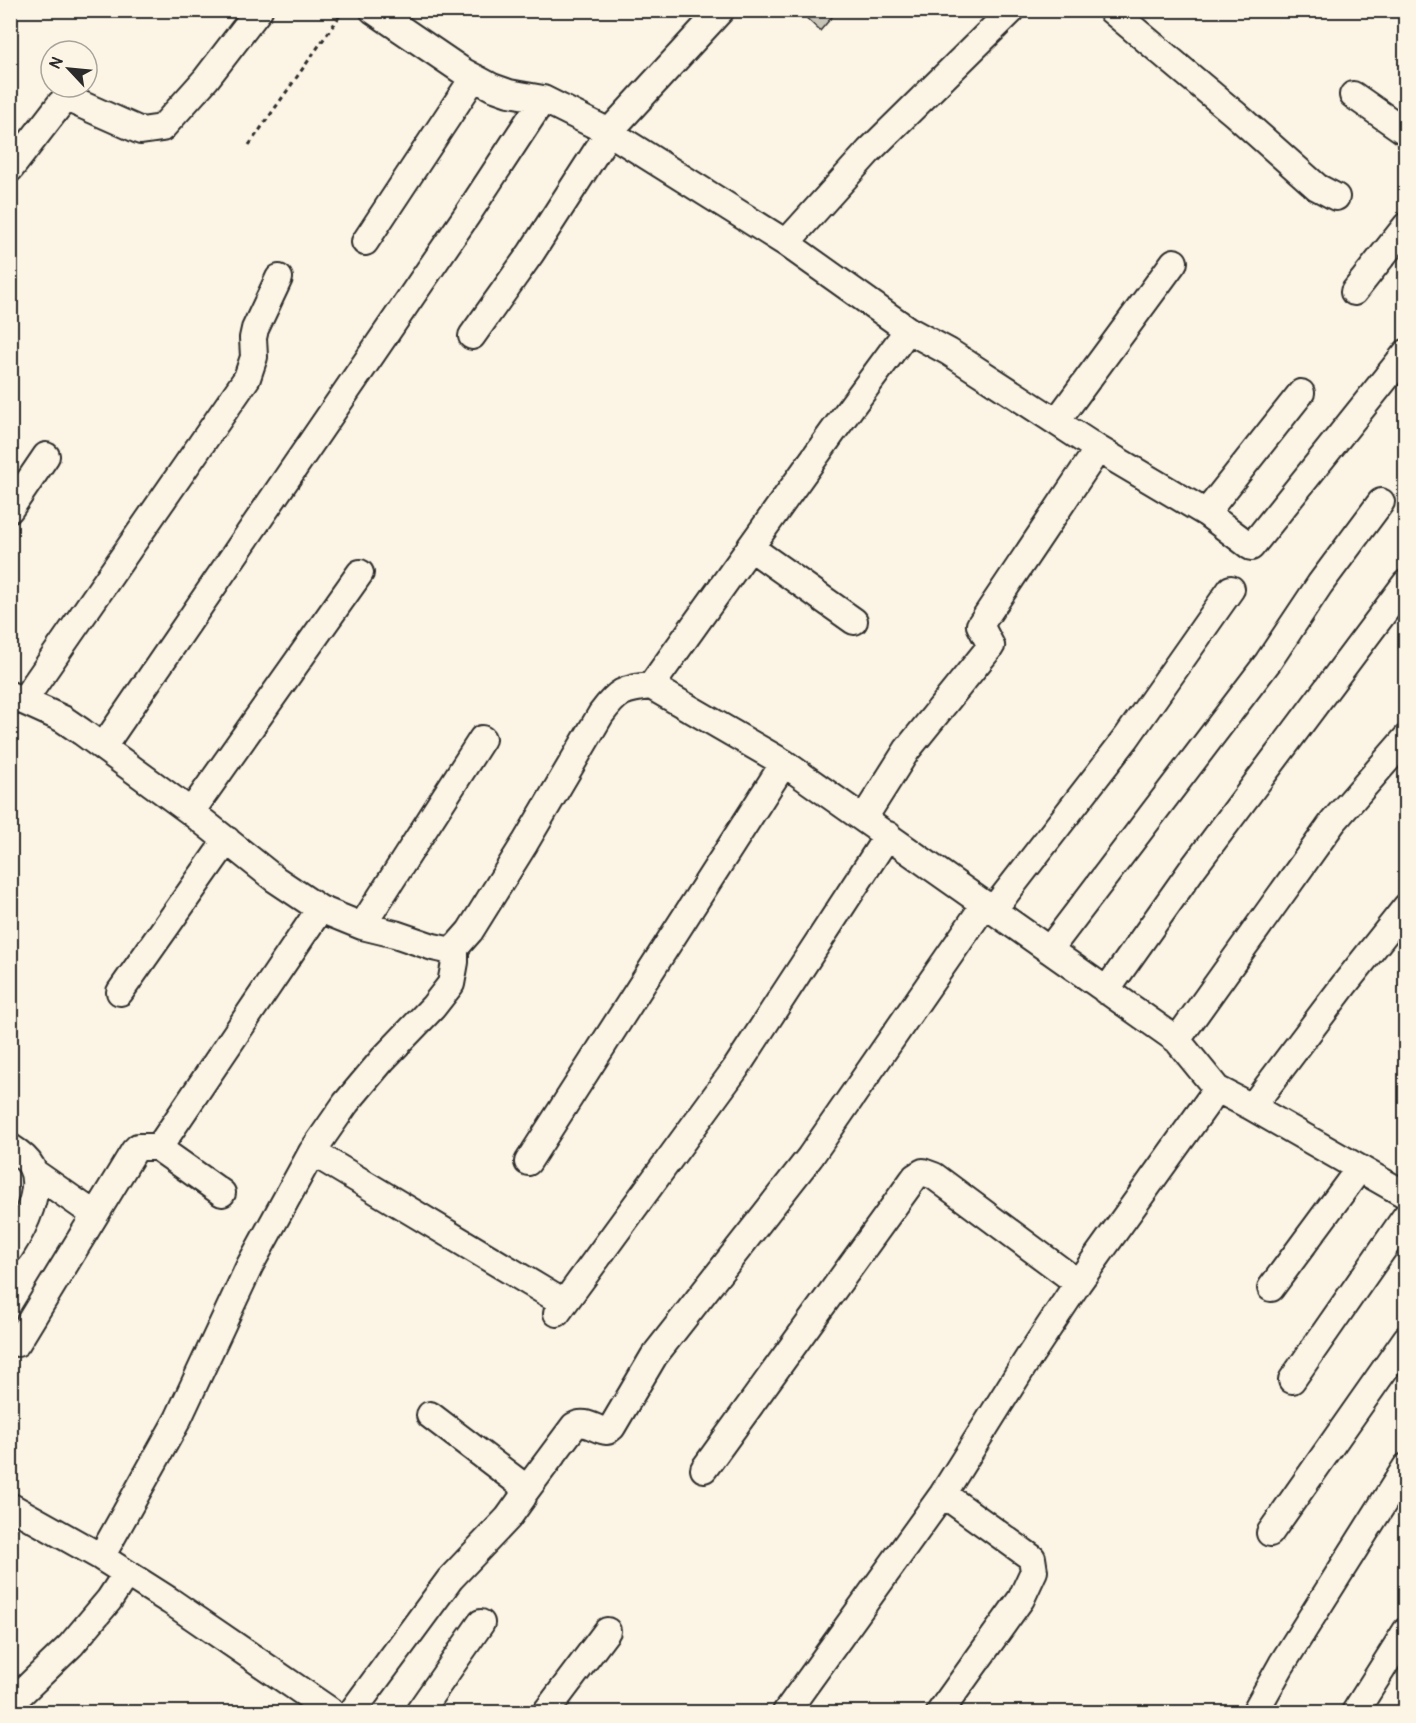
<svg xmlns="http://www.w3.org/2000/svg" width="1416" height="1723" font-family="Pangolin,sans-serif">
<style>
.building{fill:#c8c3b7;stroke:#2b2b2b;stroke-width:1.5}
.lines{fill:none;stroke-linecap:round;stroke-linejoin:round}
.minor-casing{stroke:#2b2b2b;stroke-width:30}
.path{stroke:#2b2b2b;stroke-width:3;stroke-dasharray:4.5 4.5;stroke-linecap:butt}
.minor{stroke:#fcf5e5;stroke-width:26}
</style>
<rect width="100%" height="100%" fill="#fcf5e5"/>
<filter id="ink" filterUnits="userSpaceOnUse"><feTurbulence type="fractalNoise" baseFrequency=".0167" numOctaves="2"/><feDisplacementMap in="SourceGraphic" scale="12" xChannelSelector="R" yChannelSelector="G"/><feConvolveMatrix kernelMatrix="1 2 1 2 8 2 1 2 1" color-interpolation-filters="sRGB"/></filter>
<g filter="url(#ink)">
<path class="building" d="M798,10H838L820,31Z"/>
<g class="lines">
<g class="minor-casing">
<path id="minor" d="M373,10L464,72L492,87L509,93L543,99L609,132L786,243L908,330L949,352L1098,449
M1111,10L1235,114L1317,187L1336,197
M1353,95L1406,132
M10,169L61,103L71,100L141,131L162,128L206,79L259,10
M365,242L474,77
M786,243L869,151L1012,10
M1354,292L1406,226
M472,336L531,253L609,132L721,10
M1057,421L1174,262
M10,509L46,456
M1206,513L1301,393
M751,548L854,621
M651,686L832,433L908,330
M10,695L63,719L82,732L191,812L275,879L320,909L362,926L395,934L433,947L447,950L455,948L470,931L525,843L601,714C618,691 623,689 651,686L784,763L1177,1040L1217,1089L1078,1283L1029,1357L943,1494L786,1712
M24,700L247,378L254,357L253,338L255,329L279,278
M103,747L467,215L543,99
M191,812L360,573
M864,818L907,750L991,646L980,625L1098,449L1206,513L1251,547L1406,353
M993,910L1127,737L1231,589
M362,926L482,739
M1049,950L1268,662L1320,584L1381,502
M1106,991L1193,868L1406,583
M120,992L227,840
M1177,1040L1333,822L1406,738
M1217,1089L1252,1107L1406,1195
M1252,1107L1344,985L1406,907
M10,1147C18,1152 27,1158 31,1166C44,1188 23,1229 10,1249
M157,1147L222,1193
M312,1152L564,1303
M528,1162L784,763
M35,1173L95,1215
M1271,1288L1359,1169
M557,1313L736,1068L888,835
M17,1343L134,1151L138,1147H157L164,1140L320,909
M1292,1380L1406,1216
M704,1469L915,1177L923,1172L934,1176L1078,1283
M524,1493L574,1426C586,1419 595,1430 607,1431L612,1427L654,1356L810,1157L985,904
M10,1506L101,1557L170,1601L332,1712
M1270,1533L1406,1339
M101,1557L178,1419L250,1265L312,1152L346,1103L383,1059L433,1007L451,984L455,962V948
M10,1704L71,1645L109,1600L126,1574
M352,1712L450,1579L508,1518L523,1497L522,1487L518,1482L430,1415
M419,1712L481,1623
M546,1712L607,1631
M940,1712L1021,1599L1034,1571L1032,1558L943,1494
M1255,1712L1282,1664L1406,1467
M1355,1712L1406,1631"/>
</g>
<path class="path" d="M249,145L344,10"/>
<use href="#minor" class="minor"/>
</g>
</g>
<rect width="1416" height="1723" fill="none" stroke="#fcf5e5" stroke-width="36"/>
<rect x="18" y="18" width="1380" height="1687" fill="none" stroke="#2b2b2b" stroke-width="2" filter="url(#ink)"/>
<g transform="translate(69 69) rotate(296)"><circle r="28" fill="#fcf5e5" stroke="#a8a49b" stroke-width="1.5"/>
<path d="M0-4.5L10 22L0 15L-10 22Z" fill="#2b2b2b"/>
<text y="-9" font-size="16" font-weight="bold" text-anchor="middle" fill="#2b2b2b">N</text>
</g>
</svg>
